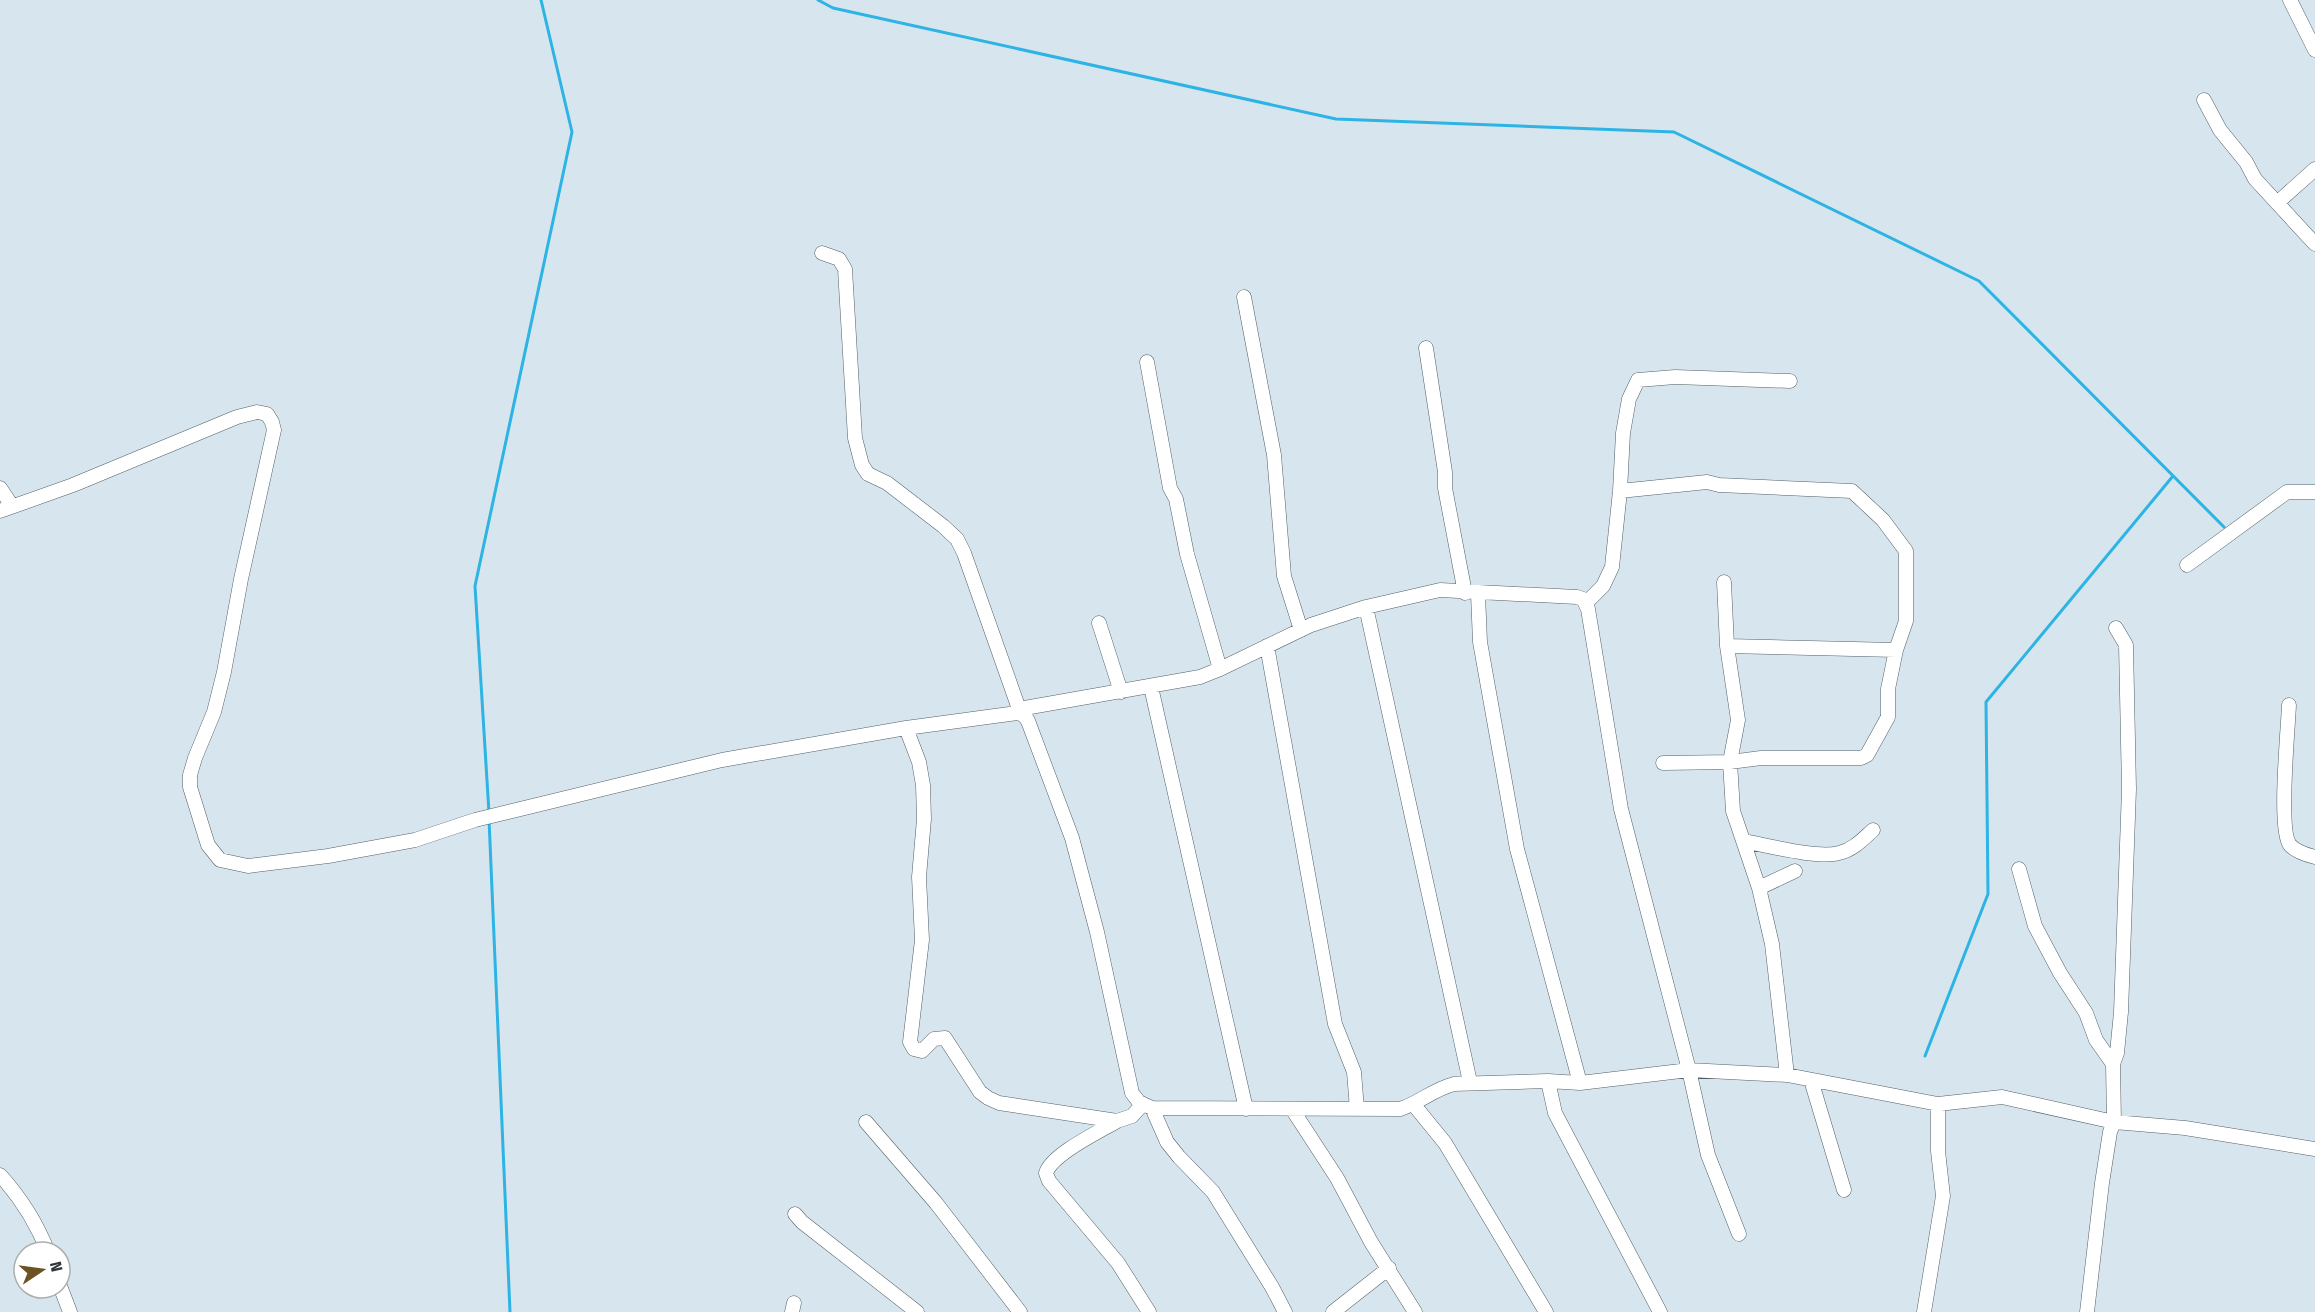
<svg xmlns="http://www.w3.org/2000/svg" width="2315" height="1312" font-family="'Fira Sans Condensed',sans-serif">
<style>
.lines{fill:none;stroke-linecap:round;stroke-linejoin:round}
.stream{stroke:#2db3e4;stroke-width:3}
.minor-casing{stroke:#526066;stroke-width:15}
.minor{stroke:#fff;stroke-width:14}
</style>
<rect width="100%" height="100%" fill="#d7e6ee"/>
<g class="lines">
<path class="stream" d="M818,0L833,8L1336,119L1674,132L1979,281L2224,527
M489,813L475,586L572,132L541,0
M489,819L510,1312
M1925,1056L1988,894L1986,702L2173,476"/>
<g class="minor-casing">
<path id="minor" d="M2290,0L2315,50
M2204,100L2220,130L2246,162L2255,179L2315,244
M2277,203L2315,169
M822,253L839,259L845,269L855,438L862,465L868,474L887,483L943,526L957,539L964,553L1019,709
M1244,297L1274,455L1284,576L1301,630
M1426,348L1445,472V488L1465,593
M1147,362L1170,488L1176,499L1187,554L1220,669
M0,488L12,506
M1620,491L1707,482L1719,485L1852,491L1883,520L1906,551V621L1896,650L1888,689V717L1867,755L1861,758H1761L1730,762L1663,763
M0,511L73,485L237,417L257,412L267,414L272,422L274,430L241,579L224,672L214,712L195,758L190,775V787L208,845L220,860L248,866L328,856L415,840L475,820L722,760L906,728L1017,713L1024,715L1028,721L1072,838L1097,932L1132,1093L1139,1102L1152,1108L1400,1109C1419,1103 1434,1089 1454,1084L1548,1081L1580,1083L1689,1070L1787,1075L1938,1104L2002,1097L2114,1122L2185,1128L2315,1149
M2187,565L2287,492H2315
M1724,582L1727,646L1738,720L1730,762L1733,811L1759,888L1772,944L1787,1075
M1478,594L1480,642L1517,849L1580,1083
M1586,603L1603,586L1612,567L1620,491L1623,433L1629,399L1638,380L1675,377L1790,381
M1366,607L1470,1082
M1099,623L1121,692
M1267,646L1335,1024L1354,1072L1357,1109
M1727,646L1896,650
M1151,687L1246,1109
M2289,705C2288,730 2278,830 2290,845C2296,852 2307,855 2315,857
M1017,713L1019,709L1200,677L1220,669L1311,625L1366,607L1440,590L1577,597L1583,599L1588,609L1621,809L1689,1070L1708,1155L1739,1234
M906,728L919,762L923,785L924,819L919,877L922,940L910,1042L914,1049L922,1051L934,1039L945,1038L980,1092L988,1098L999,1103L1117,1121L1132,1116L1143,1104
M1743,841C1766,845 1818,859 1839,853C1853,850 1863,839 1873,830
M2019,869L2035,926L2060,973L2086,1013L2096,1040L2113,1064
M1759,888L1795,871
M1811,1080L1844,1190
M1548,1081L1555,1113L1660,1312
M1414,1105L1445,1143L1546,1312
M1152,1108L1167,1142L1179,1157L1213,1192L1272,1287L1285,1312
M1292,1109L1337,1178L1371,1242L1415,1312
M1117,1121C1099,1132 1052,1154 1046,1173L1049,1181L1118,1263L1149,1312
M866,1122L936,1203L1020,1312
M0,1175C20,1197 37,1224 48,1252
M795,1214L802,1222L917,1312
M60,1286L70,1312
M792,1312L794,1303
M1333,1312L1389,1268
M1924,1312L1943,1196L1938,1151V1104
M2087,1312L2102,1183L2110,1132L2114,1122L2113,1064L2117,1053L2121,1012L2129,789L2126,645L2116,628"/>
</g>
<use href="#minor" class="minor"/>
</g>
<g transform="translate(42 1270) rotate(77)"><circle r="28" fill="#ffffff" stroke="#acafb0" stroke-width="1.5"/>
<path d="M0-4.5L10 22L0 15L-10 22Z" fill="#6d5224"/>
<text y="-9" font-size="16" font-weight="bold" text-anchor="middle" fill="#303639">N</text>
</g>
</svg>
